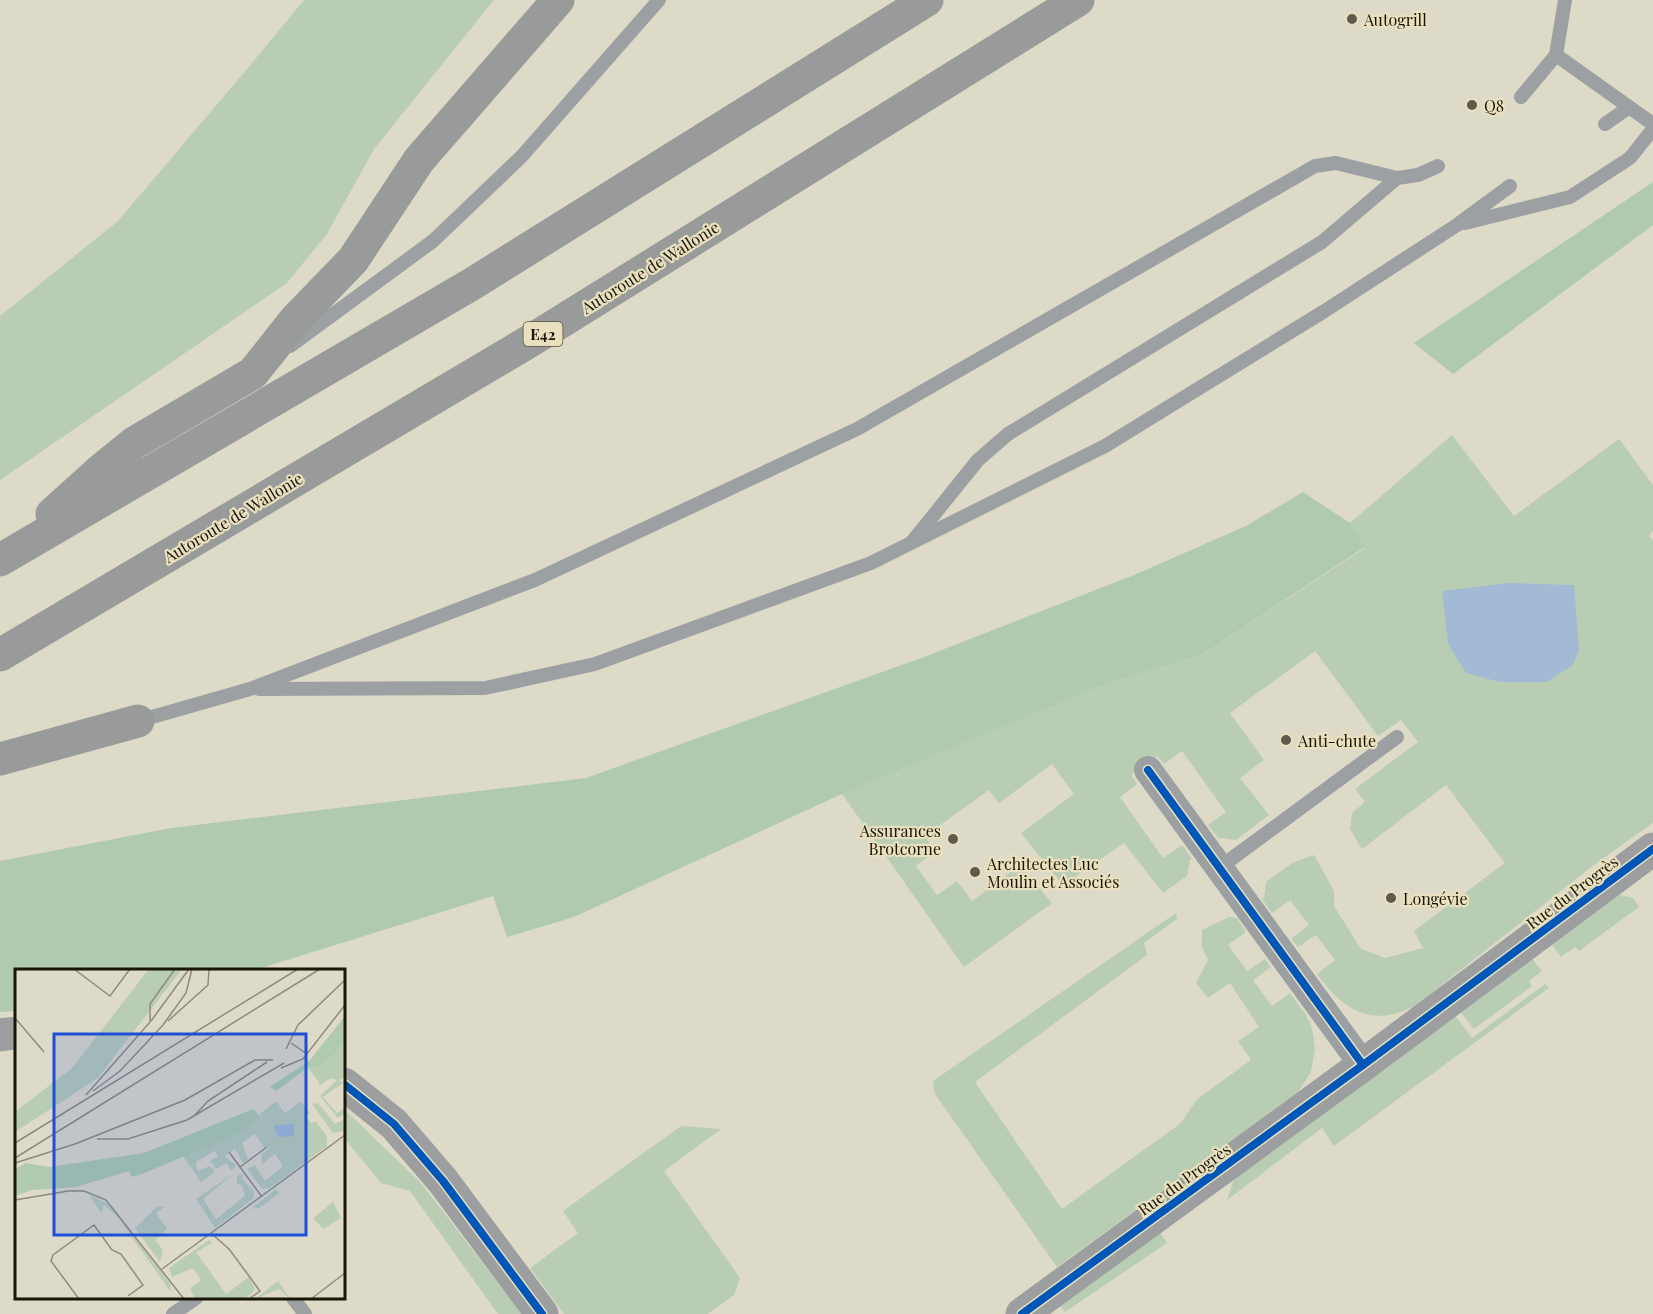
<svg xmlns="http://www.w3.org/2000/svg" width="1653" height="1314" font-family="'Playfair Display',serif">
<style>
.green{fill:#b9cdb4}
.forest{fill:#b0caae}
.water{fill:#a2bad4}
.lines{fill:none;stroke-linecap:round;stroke-linejoin:round}
.lane{stroke:#9da0a3;stroke-width:14}
.street{stroke:#9da0a3;stroke-width:28}
.secondary{stroke:#9c9e9f;stroke-width:33}
.highway{stroke:#999b9a;stroke-width:33}
.cycleway-casing{stroke:#e8e0be;stroke-width:11}
.cycleway{stroke:#0057b8;stroke-width:8}
.poi-dot{fill:#5e5a4c;stroke:#e8e0be;stroke-width:2}
.labels{text-anchor:middle;dominant-baseline:central;stroke-width:4.5;stroke-linejoin:round;paint-order:stroke}
.shield{fill:#e8e0be;stroke:#57523f;stroke-width:1.5}
.shield-label{font-size:15px;font-weight:bold;fill:#191509}
.poi-label{font-size:16px;fill:#191509;stroke:#e8e0be;text-anchor:start}
.street-label{font-size:16px;fill:#191509;stroke:#e8e0be}
.inset-road{fill:none;stroke:#8f8b7c;stroke-width:1.5}
.view{fill:#1d4ed8;fill-opacity:0.15;stroke:#1d4ed8;stroke-width:3}
.inset-edge{fill:none;stroke:#191509;stroke-width:3}
</style>
<rect width="100%" height="100%" fill="#dedac8"/>
<path class="green" d="M304,0H494L374,149L327,234L287,283L0,480V316L118,221L247,69Z
M1452,435L1514,516L1619,439L1653,485V531L1649,535L1653,540V823L1595,864L1415,1006C1371,1028 1344,1011 1317,974L1335,960L1316,935L1298,947L1291,939L1309,925L1290,900L1272,913L1262,899L1264,897L1266,882L1292,863L1314,855L1334,891V906L1361,949L1385,958L1423,948L1414,931L1505,863L1446,785L1362,849L1350,829L1352,813L1365,802L1355,789L1418,742L1401,720L1378,736L1315,651L1230,713L1264,760L1240,778L1269,815L1236,840L1221,838L1219,839L1208,825L1226,812L1182,751L1164,764L1157,756L1131,775L1137,784L1120,797L1163,858L1182,845L1192,859L1190,860L1187,876L1163,893L1124,843L1063,885L1021,833L1074,794L1052,764L999,803L989,790L925,836L935,851L916,866L937,895L957,881L972,901L1020,865L1052,903L964,967L842,794L1099,687L1203,654L1365,548L1350,523Z
M1616,894L1633,898L1639,907L1579,951L1575,947L1561,957L1550,942Z
M1176,913L1177,919L1144,943L1147,955L975,1082L1062,1209L1181,1123L1197,1099L1251,1060L1238,1041L1259,1027L1230,983L1208,998L1196,983L1208,960L1202,947V930L1229,917L1237,918L1246,932L1228,945L1247,971L1265,959L1271,967L1253,980L1272,1006L1290,993L1306,1015L1312,1028L1315,1049L1311,1072L1298,1092L1057,1267L935,1094L933,1081Z
M1531,957L1542,971L1529,981L1532,986L1474,1029L1459,1010Z
M1545,984L1549,988L1334,1146L1322,1128L1227,1200L1235,1176L1454,1014L1472,1038Z
M344,1109L421,1183L522,1314H498L410,1191L381,1183L344,1138Z
M681,1126L721,1129L664,1171L740,1278L734,1295L708,1314H564L530,1268L578,1233L563,1211Z
M1159,1231L1167,1243L1065,1312L1059,1305Z"/>
<path class="forest" d="M1653,182V225L1453,374L1414,343Z
M1303,492L1350,523L1365,547L1203,654L1099,687L842,794L574,917L507,937L493,896L255,970H16V1011L0,1012V861L171,828L586,778L924,657L1134,575L1246,526Z"/>
<path class="water" d="M1509,583L1574,585L1579,649L1573,665L1547,682H1500L1466,673L1448,644L1442,591Z"/>
<g class="lines">
<path class="lane" d="M1556,55L1653,124
M1521,97L1556,55L1565,0
M1605,124L1628,108
M1465,223L1570,197L1630,158L1653,129
M290,346L433,241L522,156L659,0
M912,542L978,460L1008,434L1322,242L1397,178
M259,689L485,688L595,664L871,563L1105,446L1323,312L1457,225L1510,186
M138,721L250,689L535,580L857,429L1315,166L1336,163L1397,178L1418,175L1438,166
M1219,868L1397,737
M293,1298L305,1314
M173,1314L196,1298"/>
<path class="street" d="M1148,770L1363,1065"/>
<path class="secondary" d="M0,1035L16,1033
M344,1084L394,1124L443,1181L542,1314
M1022,1314L1363,1065L1653,849"/>
<path class="highway" d="M52,514L102,469L134,443L253,373L295,320L353,260L419,160L558,0
M0,560L472,284L927,0
M0,655L530,341L1078,0
M0,759L138,721"/>
<g class="cycleway-casing">
<path id="cycleway" d="M1148,770L1363,1065
M344,1084L394,1124L443,1181L542,1314
M1022,1314L1363,1065L1653,849"/>
</g>
<use href="#cycleway" class="cycleway"/>
</g>
<g class="poi-dot">
<circle cx="1352" cy="19" r="6"/>
<circle cx="1472" cy="105" r="6"/>
<circle cx="1286" cy="740" r="6"/>
<circle cx="953" cy="839" r="6"/>
<circle cx="975" cy="872" r="6"/>
<circle cx="1391" cy="898" r="6"/>
</g>
<g class="labels">
<rect class="shield" x="523.5" y="322" width="39" height="24" rx="4.5"/>
<g class="shield-label">
<text x="543" y="334">E42</text>
</g>
<g class="poi-label">
<text x="1364" y="19">Autogrill</text>
<text x="1484" y="105">Q8</text>
<text x="1298" y="740">Anti-chute</text>
<text x="941" y="830" text-anchor="end">Assurances<tspan x="941" dy="18">Brotcorne</tspan></text>
<text x="987" y="863">Architectes Luc<tspan x="987" dy="18">Moulin et Associés</tspan></text>
<text x="1403" y="898">Longévie</text>
</g>
<g class="street-label">
<text transform="translate(650 267) rotate(-32)">Autoroute de Wallonie</text>
<text transform="translate(233 517) rotate(-31)">Autoroute de Wallonie</text>
<text transform="translate(1572 892) rotate(-37)">Rue du Progrès</text>
<text transform="translate(1184 1179) rotate(-36)">Rue du Progrès</text>
</g>
</g>
<g transform="translate(15 969)">
<rect width="330" height="330" fill="#dedac8"/>
<path d="M134,0H167L83,109L0,163V143L57,99ZM330,70V108L324,111L328,114L308,128L322,144L330,138V144L323,149L305,127L322,111L316,109L302,118L305,115L293,99L305,97L321,84ZM261,132L270,144L286,132L295,144L291,147L296,154L301,152L312,168V177L255,219L247,220L232,200L240,196L250,212L268,197L260,185L247,195L246,186L255,178H249L240,165L227,174L233,190L228,194L220,180L210,187L221,196L217,202L211,194L201,200L195,192L203,187L200,182L181,193L182,202L195,197L200,203L186,213L168,187L223,165L247,149L245,145ZM303,134L320,155L330,150V162L318,164L297,135ZM218,205L188,230L201,250L230,227L227,216L222,215V207L228,205L227,210L239,222V229L200,259L181,230ZM275,216L243,240L240,238L226,248L261,220L264,224ZM74,226L91,234L103,246L156,316L155,322L102,247L89,236L86,244ZM318,233L326,249L308,260L298,249ZM143,237L149,238L141,244L152,260L140,271L148,281L145,293L120,259ZM194,271L197,274L181,283L211,325L234,308L240,320L235,326L228,330H180L175,319L186,311L178,299L157,308L154,299ZM263,312L275,330L264,320L240,330Z" fill="#b9cdb4"/>
<path d="M330,47V70L321,84L305,97L292,99L261,122L255,118L295,91ZM238,140L247,149L223,165L127,205L117,208L114,202L61,218L17,221L0,227V200L11,194L34,198L129,184Z" fill="#b0caae"/>
<path d="M279,155V167L263,168L259,156Z" fill="#a2bad4"/>
<path class="inset-road" d="M59,0L95,27L115,0M0,49L29,83M136,52L174,0M153,52L193,16L194,0M276,74L292,85M271,80L283,56L330,11M266,99L288,90L330,36M78,122L105,102L148,56L171,24L177,0M71,126L135,53V35L160,0M179,147L193,132L252,93M82,170H113L172,151L269,94M0,174L283,0M60,175L170,131L240,91H258M214,183L247,228M0,189L305,0M0,194L60,175M225,198L252,178M0,231L53,222H69L91,231L169,330M197,265L214,280L245,322L234,330M147,300L330,166M64,330L36,292L38,286L79,256L97,281L106,285L128,316L113,327M296,330L330,304"/>
<path class="view" d="M39,65H291V266H39Z"/>
<rect width="330" height="330" class="inset-edge"/>
</g>
</svg>
